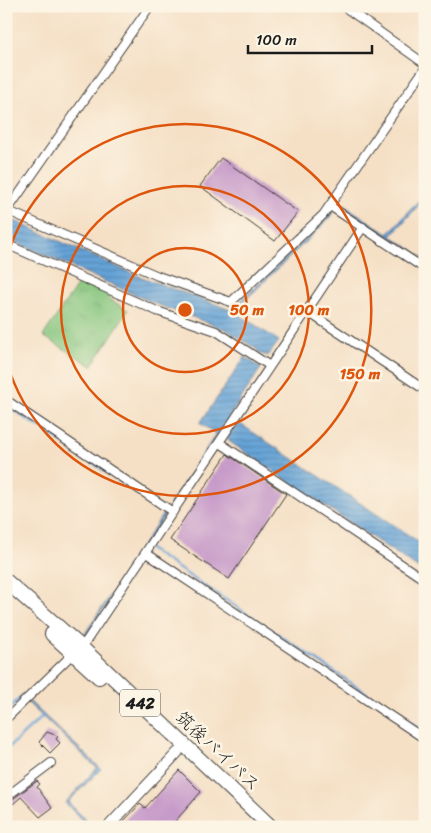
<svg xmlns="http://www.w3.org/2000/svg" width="431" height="833" font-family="Sriracha,'Klee One',sans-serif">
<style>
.grass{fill:url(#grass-tufts);stroke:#50704c}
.water{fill:url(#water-rules);stroke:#40607a}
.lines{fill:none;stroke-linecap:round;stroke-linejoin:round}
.stream{stroke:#65a3d7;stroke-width:2.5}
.building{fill:#c79bc9}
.street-casing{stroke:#3d3936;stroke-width:10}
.secondary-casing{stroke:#3d3936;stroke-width:12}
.highway-casing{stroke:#3d3936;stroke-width:16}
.street{stroke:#fff;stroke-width:8}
.secondary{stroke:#fff;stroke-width:10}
.highway{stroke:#fff;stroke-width:14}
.ring{fill:none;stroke:#de560d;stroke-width:2.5}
.labels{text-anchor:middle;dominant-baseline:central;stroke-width:5;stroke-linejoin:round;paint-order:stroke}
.shield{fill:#fcf5e5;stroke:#5f5d58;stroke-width:1}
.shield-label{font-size:16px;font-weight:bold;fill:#1c1c1c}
.street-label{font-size:18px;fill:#1c1c1c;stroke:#fcf5e5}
.centre{fill:#de560d;stroke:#fcf5e5;stroke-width:2.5}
.ring-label{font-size:15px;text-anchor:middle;font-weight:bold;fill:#de560d;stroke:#fcf5e5;stroke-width:5;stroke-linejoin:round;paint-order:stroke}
</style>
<defs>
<pattern id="grass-tufts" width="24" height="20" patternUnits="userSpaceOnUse" patternTransform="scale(1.25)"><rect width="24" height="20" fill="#85c57d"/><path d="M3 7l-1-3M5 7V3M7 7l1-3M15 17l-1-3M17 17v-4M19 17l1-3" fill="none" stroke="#72a96b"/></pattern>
<pattern id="water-rules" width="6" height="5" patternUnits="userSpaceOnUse" patternTransform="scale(1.25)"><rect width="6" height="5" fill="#65a3d7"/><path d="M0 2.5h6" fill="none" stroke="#5284ae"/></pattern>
</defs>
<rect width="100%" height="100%" fill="#fcf5e5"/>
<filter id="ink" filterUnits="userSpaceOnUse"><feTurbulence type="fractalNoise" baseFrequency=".02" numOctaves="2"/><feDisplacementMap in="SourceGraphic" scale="10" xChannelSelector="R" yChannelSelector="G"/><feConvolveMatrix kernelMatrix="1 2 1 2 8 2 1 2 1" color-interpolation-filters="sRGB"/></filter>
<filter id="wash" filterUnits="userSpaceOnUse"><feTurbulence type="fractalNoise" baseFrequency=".0096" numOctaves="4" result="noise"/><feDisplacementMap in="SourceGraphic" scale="20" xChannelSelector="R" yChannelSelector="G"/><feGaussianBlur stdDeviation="1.12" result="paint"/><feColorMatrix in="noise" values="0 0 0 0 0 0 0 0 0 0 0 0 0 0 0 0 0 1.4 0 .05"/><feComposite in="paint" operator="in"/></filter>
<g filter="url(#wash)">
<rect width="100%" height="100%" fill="#f5e0c6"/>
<path class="grass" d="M80,281L112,294L109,299L128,310L92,366L43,336Z"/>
<path class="water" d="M425,194V198L391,236L425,259L335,204L338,201L388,234Z
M331,211L333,212L328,220L234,311L279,341L268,356L258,353V350L225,329L156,304L6,238V217L131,273L231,310L325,220Z
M245,357L261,368L172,505L170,504L216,434L200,423Z
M239,423L425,546V573L230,442L228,439L231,431Z
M165,511L167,512L86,636L84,635Z
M30,702L101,769L68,802L93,827H89L65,803L97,768L28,703Z"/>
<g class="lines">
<path class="stream" d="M6,405L144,497
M149,549L425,732
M6,712L22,696
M6,750L43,716"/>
</g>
<g id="blocks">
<path class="building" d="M221,158L298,212L275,241L200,186Z
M227,454L286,494L229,579L170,540Z
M47,732L58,736L56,739L60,743L50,753L39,742Z
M179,770L201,792L170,827H118L140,804L145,808Z
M37,781L40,784L37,787L52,808L40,817L21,797L13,804L10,801Z"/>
</g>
</g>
<g filter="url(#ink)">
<use href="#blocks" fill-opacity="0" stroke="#3d3936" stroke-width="1"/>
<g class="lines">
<g class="street-casing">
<path id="street" d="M343,6L425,64
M330,206L419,265L425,266
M6,210L158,276L231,302L323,215L425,68
M7,211L150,6
M6,244L157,311L216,331L270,366
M308,312L425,390
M6,400L173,512
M220,443L425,580
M146,553L425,739
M6,719L87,640L363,227
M6,797L51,763"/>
</g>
<g class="secondary-casing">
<path id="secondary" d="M108,827L178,752"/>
</g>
<g class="highway-casing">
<path id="highway" d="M6,581L81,647L271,827
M52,634L99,677"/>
</g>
<use href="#street" class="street"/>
<use href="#secondary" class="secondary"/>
<use href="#highway" class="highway"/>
</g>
</g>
<g class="ring">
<circle cx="185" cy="310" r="62"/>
<circle cx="185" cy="310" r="124"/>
<path d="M7 257A186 186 0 1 1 7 363"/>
</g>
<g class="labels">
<rect class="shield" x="120" y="689.5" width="40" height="27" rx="4"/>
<g class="shield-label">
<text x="140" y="703">442</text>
</g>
<g class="street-label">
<text transform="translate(218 751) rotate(43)">筑後バイパス</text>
</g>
</g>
<circle cx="185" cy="310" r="8" class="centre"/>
<g class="ring-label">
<text x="247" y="315">50 m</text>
<text x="309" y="315">100 m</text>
<text x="360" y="379">150 m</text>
</g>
<rect width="431" height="833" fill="none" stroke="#fcf5e5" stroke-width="25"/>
<path d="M248 45v8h124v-8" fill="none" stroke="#1c1c1c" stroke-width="2.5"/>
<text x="256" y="45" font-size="15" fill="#1c1c1c" stroke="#fcf5e5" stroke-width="4" paint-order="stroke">100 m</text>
</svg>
